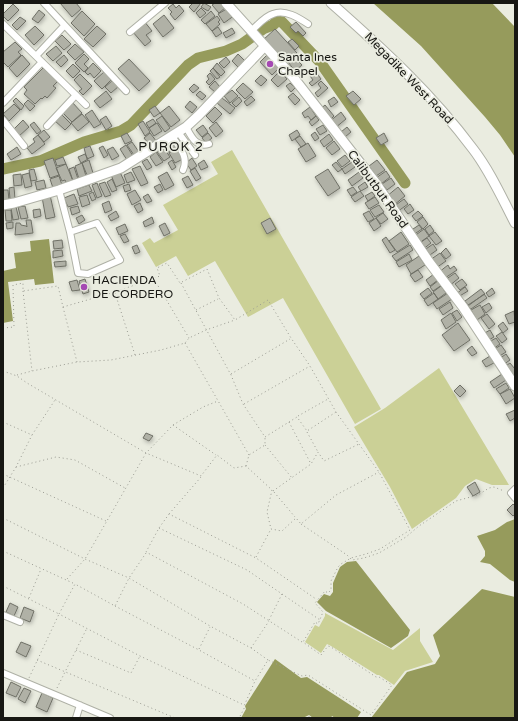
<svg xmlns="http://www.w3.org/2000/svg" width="518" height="721" font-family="'Varela Round',sans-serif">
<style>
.green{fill:#cbd096}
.water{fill:#969b5c}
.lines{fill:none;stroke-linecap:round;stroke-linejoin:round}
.river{stroke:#969b5c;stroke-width:11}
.building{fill:#b0b1a6;stroke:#6f7066;filter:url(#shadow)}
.street-casing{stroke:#afb1a6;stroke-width:8}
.secondary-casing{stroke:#afb1a6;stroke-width:11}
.path{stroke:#9a9b92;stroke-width:1;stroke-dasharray:1 3;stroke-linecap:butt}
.street{stroke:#fff;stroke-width:6}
.secondary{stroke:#fff;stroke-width:9}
.poi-dot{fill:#a549b3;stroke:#eaece0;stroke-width:1.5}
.labels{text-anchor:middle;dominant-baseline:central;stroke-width:3.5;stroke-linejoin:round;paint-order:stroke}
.poi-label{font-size:12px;fill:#171713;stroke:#eaece0;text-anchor:start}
.street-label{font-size:12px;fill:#171713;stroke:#eaece0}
.neighbourhood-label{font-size:13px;letter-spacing:1px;fill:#171713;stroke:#eaece0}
</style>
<defs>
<filter id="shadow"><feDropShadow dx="1" dy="2" stdDeviation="2" flood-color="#0004"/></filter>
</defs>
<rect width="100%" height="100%" fill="#eaece0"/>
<path class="green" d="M232,150L381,409L355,424L283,298L248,317L215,261L188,276L176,256L156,267L142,243L150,238L154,243L178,230L163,205L218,174L211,162Z
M439,368L509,485H492L476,479L465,486L456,498L412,529L390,487L354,427L385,408Z
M325,613L393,650L420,628V641L433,662L405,671L394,685L379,675H377L331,646L327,644L321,653L305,642L315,625L319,627L325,616Z"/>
<path class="water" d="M373,3H492L515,27V157L500,135L485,117L421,46Z
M49,239L54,283L35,285L34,279L8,282L13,321L3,323V271L16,268L14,253L31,251L30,241Z
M515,519V582L510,580L490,564L480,562L485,556V551L477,536L495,530L507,522Z
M356,561L410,630L408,636L391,648L326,611L317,602L324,594L330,596L333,592V583L340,567L347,562Z
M482,589L515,597V718H371L407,672L435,664L440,656L433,635Z
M275,659L301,678L307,677L361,712L357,718H335L332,716L331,718H313L309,715L303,718H241L246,709L245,706Z"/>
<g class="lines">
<path class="river" d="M3,169L40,161L84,142L121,131L131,125L188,65L198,58L226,51L242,44L263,29L273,25L277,21L282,22L320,62L405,183"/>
</g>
<path class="building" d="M60,3H76L81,9L72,17Z
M193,3H201L194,12L189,7Z
M204,3L211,7L208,11L201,7Z
M215,3H223L226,7L219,13L212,5Z
M13,4L19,10L8,21L3,16V14Z
M173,4L176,8L179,5L184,11L175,20L170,14L172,12L168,8Z
M230,7L235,15L224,23L218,14Z
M201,8L206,13L200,18L196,13Z
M39,10L45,15L38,23L32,19Z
M82,11L95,24L84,36L71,23Z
M211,11L215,16L205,24L201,20Z
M164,15L174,28L163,37L153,24Z
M217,16L220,20L218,22L220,24L212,31L206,24Z
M20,17L26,21L17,30L12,25Z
M144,21L152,31L146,35L151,41L145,46L132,31Z
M296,22L306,33L303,36L298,31L296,33L290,27Z
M35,26L44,35L34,45L25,35Z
M97,26L106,34L93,47L84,39Z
M218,27L222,33L216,37L212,31Z
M232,28L235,33L226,38L223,33Z
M275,29L297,53L285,64L263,40Z
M62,35L71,44L64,50L55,41Z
M292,39L299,46L295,50L288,42Z
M15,42L22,49L18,52L21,55L8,67L3,62V52Z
M75,44L84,52L75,60L67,52Z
M56,46L62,53L53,61L46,54Z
M84,54L89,59L84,64L88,68L84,72L75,63Z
M238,54L246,62L239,68L232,61Z
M268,54L280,67L272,75L260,62Z
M22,55L30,64L17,77L9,68Z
M64,55L68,60L61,67L56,62Z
M226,57L230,62L224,68L219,63Z
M294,57L302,65L295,71L288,62Z
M129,59L150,81L139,91L118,69Z
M93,63L101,71L94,78L90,73L88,75L85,72Z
M217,63L225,72L221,76L213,68Z
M73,64L80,71L73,78L66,71Z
M43,68L58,81L53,86L56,88L47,98L45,96L42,99L41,98L35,104L24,94L27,90L24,87Z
M213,68L220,77L217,79L210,71Z
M282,69L285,73L283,75L287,79L278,87L271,80Z
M105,71L112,79L102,89L94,81Z
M316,72L321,79L312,86L309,83L313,80L310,76Z
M210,73L215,79L209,85L206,82L209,79L207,76Z
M80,74L92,86L83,95L79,91L82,89L74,80Z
M261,75L267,80L261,86L255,81Z
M113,80L119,86L111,93L105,87Z
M215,81L220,87L215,92L209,87Z
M321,81L328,88L318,97L315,93L321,88L318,84Z
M243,83L253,92L245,99L236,90Z
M290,83L295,88L291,92L286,86Z
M194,84L199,88L193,93L189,89Z
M232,90L238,96L230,103L224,96Z
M106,91L112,99L100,108L94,101Z
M200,91L206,96L202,100L196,95Z
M353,91L361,99L354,105L346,96Z
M293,93L300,100L295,105L288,97Z
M251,96L255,100L247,106L244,102Z
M239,97L242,101L236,107L232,103Z
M334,97L338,102L331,107L328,101Z
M16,98L24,106L21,110L13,101Z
M222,98L235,108L230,114L217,103Z
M28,100L35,106L30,111L24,104Z
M190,101L197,107L192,113L185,107Z
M72,102L82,113L72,122L61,111Z
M14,104L20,110L9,121L3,114Z
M325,105L334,116L329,121L319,110Z
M155,106L160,113L154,117L149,110Z
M169,106L180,120L171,127L160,113Z
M215,107L222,114L213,123L206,116Z
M310,107L316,116L311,120L308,116L305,118L302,113Z
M92,110L101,124L94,128L85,115Z
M341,112L346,119L335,128L329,122Z
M61,114L71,124L65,130L54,120Z
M82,114L89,122L78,131L71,123Z
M106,116L112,126L106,130L100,120Z
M162,116L170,128L165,132L156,120Z
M316,116L319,120L312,126L309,122Z
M153,119L156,123L149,128L146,123Z
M23,120L29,127L18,137L12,131Z
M143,121L150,132L145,136L138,124Z
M34,122L41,131L37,134L30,125Z
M216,122L223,131L216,137L209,128Z
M157,123L162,131L154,136L149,128Z
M203,125L208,132L202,137L196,130Z
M323,125L327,131L320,135L316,129Z
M347,127L351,132L345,137L341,132Z
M44,130L50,137L44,142L38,135Z
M297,130L300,135L292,141L289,135Z
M315,132L319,138L315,141L311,135Z
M127,133L132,141L125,144L121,136Z
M150,133L157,142L151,147L144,138Z
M208,133L212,138L206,143L202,138Z
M384,133L388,141L381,145L376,138Z
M329,134L333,140L324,147L320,141Z
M38,135L45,144L32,154L27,148L35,142L33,139Z
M300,136L306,144L301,147L295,139Z
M334,141L340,149L332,155L326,148Z
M132,142L139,152L134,155L127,145Z
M172,142L176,148L168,152L165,147Z
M308,143L316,156L306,162L298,149Z
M126,145L133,156L127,160L120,149Z
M90,146L94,156L87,159L84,148Z
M103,146L108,155L104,158L99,148Z
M17,147L21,154L11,160L7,154Z
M113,147L119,156L112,160L107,150Z
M164,148L170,157L164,161L157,152Z
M176,148L183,159L175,163L169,153Z
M156,152L163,162L156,166L150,157Z
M85,154L88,159L81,163L78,157Z
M345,155L350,161L342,167L337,161Z
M63,157L66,164L57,166L55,160Z
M53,158L59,175L50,178L44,161Z
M192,158L197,166L191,170L186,163Z
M147,159L152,167L147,170L142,162Z
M89,160L93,173L87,175L82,163Z
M172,160L176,167L172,170L168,163Z
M204,160L208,167L201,170L198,164Z
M377,160L385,170L376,176L369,166Z
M336,162L342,169L338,172L332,165Z
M352,162L355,167L345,174L342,169Z
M82,163L86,176L79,179L75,166Z
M66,164L73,181L67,184L65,180L62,181L56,168Z
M140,166L148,183L141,186L132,169Z
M74,167L78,179L73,181L69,169Z
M195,168L201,178L196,181L190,171Z
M34,169L37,180L31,181L29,170Z
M328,169L340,188L328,196L315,177Z
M386,171L390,177L381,184L376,178Z
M120,172L125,183L116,187L111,175Z
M131,172L135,180L127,183L124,175Z
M167,172L174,185L165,190L158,177Z
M359,172L363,178L352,186L348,180Z
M29,173L32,186L25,188L22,175Z
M21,174L22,185L14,186L13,175Z
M59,176L62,185L53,188L50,179Z
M188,176L193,185L187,188L182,179Z
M391,178L395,184L387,190L382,184Z
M112,179L117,190L112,192L107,182Z
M44,180L46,188L37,190L35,182Z
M105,182L111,195L105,197L99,184Z
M365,182L368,187L361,191L358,187Z
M97,183L102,196L97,198L92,185Z
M129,184L131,190L125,192L123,186Z
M160,184L163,190L158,193L154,187Z
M89,185L92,191L79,196L77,189Z
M14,187L15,199H10L9,188Z
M353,187L357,192L351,196L347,190Z
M398,187L405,196L394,205L387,196Z
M3,190H8L9,200H3Z
M135,190L141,200L132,205L127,194Z
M360,191L364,196L355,202L351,197Z
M93,192L96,199L92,201L89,194Z
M372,192L375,196L368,201L365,196Z
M74,194L78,204L68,207L64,198Z
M148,194L152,201L147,203L143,197Z
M50,195L55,217L46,219L42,197Z
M87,195L90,204L82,207L79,197Z
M375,197L379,203L369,209L365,203Z
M404,199L408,204L397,212L393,207Z
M109,201L112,210L105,213L102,204Z
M140,203L143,210L138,213L134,206Z
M410,204L414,210L408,214L404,209Z
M379,205L384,212L375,217L370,210Z
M25,206L28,218L21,219L18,207Z
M78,206L80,212L72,215L70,208Z
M16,207L19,219L13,220L11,208Z
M40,209L41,216L34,218L33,210Z
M5,210H11L12,221H6Z
M116,211L119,217L111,221L108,216Z
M369,211L374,219L368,222L363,214Z
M418,211L423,216L416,221L412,216Z
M383,213L388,219L381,224L376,218Z
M82,215L85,220L79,224L76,218Z
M152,217L154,223L145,227L143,222Z
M423,217L428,224L423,229L417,222Z
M270,218L276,229L267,234L261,223Z
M376,218L381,226L374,231L369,223Z
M26,220H31L33,233L15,235L16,223H20L21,225L26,226L27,227Z
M13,222V228L7,229L6,223Z
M165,223L170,233L164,236L159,226Z
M125,224L128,231L119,235L116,228Z
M419,225L422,229L413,235L410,231Z
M430,225L434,231L429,235L425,229Z
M424,229L429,236L418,244L413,237Z
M401,232L409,244L397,252L389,241Z
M435,232L442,241L436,245L429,236Z
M125,234L129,241L124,243L120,236Z
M386,237L395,250L390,253L382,240Z
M427,238L431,243L422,250L418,244Z
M62,240L63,248L54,249L53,241Z
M433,244L437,250L427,257L423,251Z
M137,245L140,252L135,254L132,247Z
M410,245L413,250L396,261L392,256Z
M446,248L451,255L446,259L441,253Z
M62,250L63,256L53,258V251Z
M440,253L446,261L436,268L430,260Z
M409,254L412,260L399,267L396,262Z
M419,256L425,265L411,274L406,265Z
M66,261V266L55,267L54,262Z
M448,265L450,269L454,266L457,270L445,278L439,272Z
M418,270L423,277L415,282L410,275Z
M455,273L459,278L449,286L445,280Z
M434,274L438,280L430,286L426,280Z
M85,279L89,292L83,294L79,281Z
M462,279L467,285L460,290L455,284Z
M77,280L80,290L72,291L69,282Z
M439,280L442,285L433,291L430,287Z
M441,286L446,293L438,299L433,292Z
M465,287L468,291L458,297L456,294Z
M428,288L432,293L424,299L420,294Z
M492,288L495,293L489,297L486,293Z
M481,289L485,294L468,305L465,301Z
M434,293L438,299L428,306L424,300Z
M448,293L452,299L437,309L433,303Z
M484,294L487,298L471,309L468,306Z
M450,302L453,308L443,315L439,309Z
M489,303L492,308L486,313L482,307Z
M480,305L485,314L477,320L471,310Z
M457,310L462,317L457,321L452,313Z
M514,311L515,322L509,324L505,315Z
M451,313L456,322L446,329L441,320Z
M487,314L495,324L489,329L481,318Z
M503,322L508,329L503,333L498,326Z
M458,323L470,340L454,351L442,335Z
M490,330L494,337L487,341L483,334Z
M502,332L507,339L502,343L496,336Z
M496,338L500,344L493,349L489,342Z
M501,345L506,352L498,357L493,350Z
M472,346L477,353L472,356L467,350Z
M506,354L510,360L503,365L499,359Z
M490,356L494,363L486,367L482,361Z
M510,363L515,369V377L512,379L504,367Z
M502,374L506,380L494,388L490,382Z
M506,383L509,388L500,394L496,389Z
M460,385L466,391L460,397L454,391Z
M510,389L515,398L506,404L500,394Z
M515,410V418L510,421L506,414Z
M146,433L153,436L149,441L143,438Z
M475,482L480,492L473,496L467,487Z
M513,504L515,506V514L513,516L507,510Z
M10,603L18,607L14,616L6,612Z
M24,607L34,611L30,622L20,618Z
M21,642L31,646L26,657L16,652Z
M11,682L21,687L16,697L6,693Z
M24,688L31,691L25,703L18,699Z
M42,693L53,698L47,712L36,707Z"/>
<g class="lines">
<g class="street-casing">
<path id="street" d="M44,3L126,91
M3,24L86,105
M251,31C257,26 265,16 273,14C285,9 299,18 308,24
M130,32L165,3
M36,56L64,26
M3,103L42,62
M3,120L24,146
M47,126L76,95
M186,127C191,136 196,148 209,144
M178,132L195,155
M172,136C179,147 189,157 183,170
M59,190L70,232L78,273L88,274L120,260L97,223L70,232
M515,489L511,493L515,498
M3,615L20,622
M3,673L110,718
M76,718L80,705"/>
</g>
<g class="secondary-casing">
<path id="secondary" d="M226,3L293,77L375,182L429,262L463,307L515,386
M331,3C382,48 432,94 473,149C490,171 502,198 515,223
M3,205L14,203L59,190L121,168L186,127L199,115L264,47"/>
</g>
<path class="path" d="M154,279L189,338
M181,283L231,375L243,404L265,437L297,417L307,431L336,412
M23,291L32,371
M115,293L135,355
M63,307L77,362
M196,310L218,299
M3,328L14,327L13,285L23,283V291L58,286L63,307L115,292L160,276L157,268L167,263L180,283L207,269L219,298L235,320L268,300L291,338L310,366L336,412L379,472L410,530L380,549L366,554L351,558L341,564L338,567L331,581V590L328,593L325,591L315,603L323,612L318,624L315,622L303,642L321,655L328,646L331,647L376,677H379L392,685L371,715L308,675L302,676L268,660L255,681L244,706V709L239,718
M185,343L249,455
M3,371L17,376L27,383L146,453L201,476L217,455L234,468L246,466L272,490L267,512L271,529L282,531L296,518L301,524L336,495L379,472
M231,374L290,339
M17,375L32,371L77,362L111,360L161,350L185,343L189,338L206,330L235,320
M244,404L310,366
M298,416L328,399
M3,422L32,435L55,400
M289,422L311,464
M173,425L203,407L218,401
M307,432L318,452
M265,445L292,478
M246,466L249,455L265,445V438
M16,467L56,457L75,460L125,488
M3,474L106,521
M3,488L16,467L32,435
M273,491L311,464L318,452L324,461L359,444
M274,492L295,517
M169,514L201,477
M3,518L85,559L129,578L210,626L251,648L268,660
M301,524L347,555L352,560L364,558L379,553L406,537L419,526L456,501L478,495L489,488L494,487L504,491
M159,528L247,570L320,620
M3,551L75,584
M146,553L129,578L115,606L75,584L59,614L140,656L244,705
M256,557L271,529
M67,579L85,559L146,453L173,425L216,455
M3,586L59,614L29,678
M29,598L41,569
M115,606L199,650L255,681
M269,620L282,594
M302,642L243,604L146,552L159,528L169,514L256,558L316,599
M251,648L269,621
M199,649L210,627
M76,650L131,673L140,656
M37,660L175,718
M57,688L87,628
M305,718L309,716L311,718"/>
<use href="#street" class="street"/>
<use href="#secondary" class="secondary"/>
</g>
<g class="poi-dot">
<circle cx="270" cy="64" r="4"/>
<circle cx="84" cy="287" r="4"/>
</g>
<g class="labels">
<g class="poi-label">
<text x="278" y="57">Santa Ines<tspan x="278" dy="14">Chapel</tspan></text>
<text x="92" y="280">HACIENDA<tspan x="92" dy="14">DE CORDERO</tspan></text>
</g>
<g class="street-label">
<text transform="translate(409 78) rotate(46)">Megadike West Road</text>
<text transform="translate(378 189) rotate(54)">Calibutbut Road</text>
</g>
<g class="neighbourhood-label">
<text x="171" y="147">PUROK 2</text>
</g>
</g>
<rect width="518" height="721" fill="none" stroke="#171713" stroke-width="8"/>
</svg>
